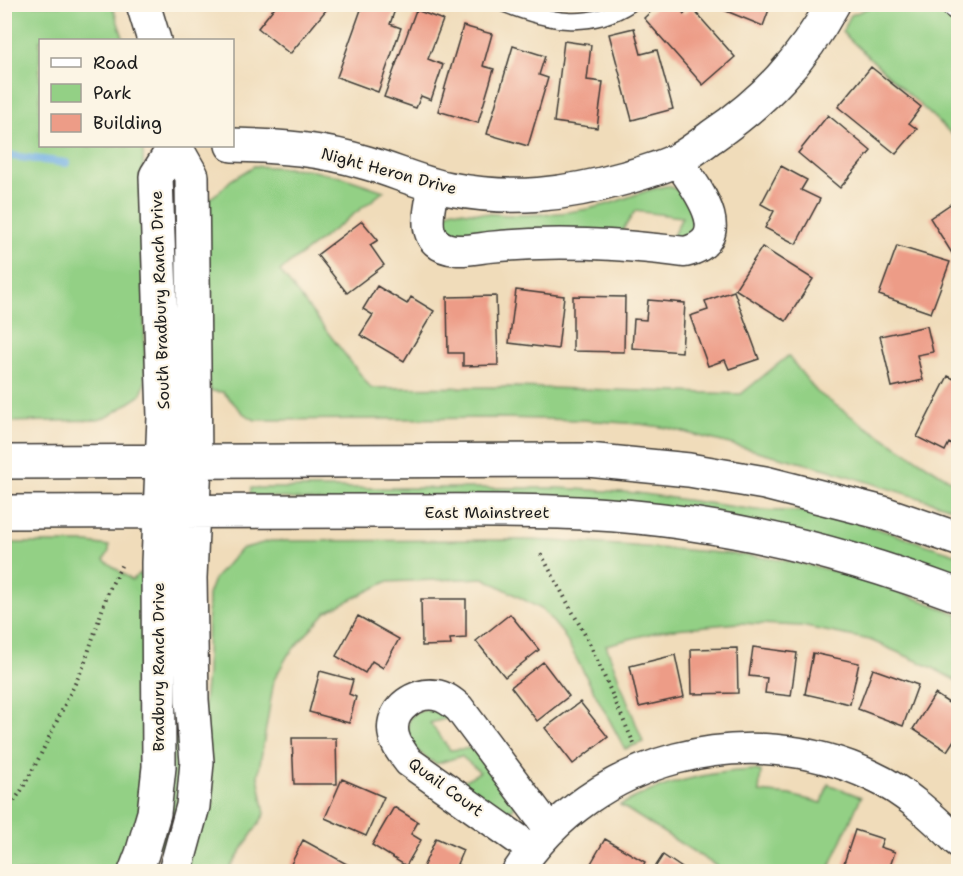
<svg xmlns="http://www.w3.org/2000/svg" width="963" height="876" font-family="'Shantell Sans',sans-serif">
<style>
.green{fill:#93d085;stroke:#587650;stroke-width:1.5}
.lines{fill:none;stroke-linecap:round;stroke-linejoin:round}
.stream{stroke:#71b0e4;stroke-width:8}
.building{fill:#ed9c87}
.lane-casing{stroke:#3c3934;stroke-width:18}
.street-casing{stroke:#3c3934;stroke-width:33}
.secondary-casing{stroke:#3c3934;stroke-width:36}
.path{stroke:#3c3934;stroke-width:4;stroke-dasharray:1.5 4.5;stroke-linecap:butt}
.lane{stroke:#fff;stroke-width:15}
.street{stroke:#fff;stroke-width:30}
.secondary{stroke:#fff;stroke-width:33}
.labels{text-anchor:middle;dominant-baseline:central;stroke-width:4.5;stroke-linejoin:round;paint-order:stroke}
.street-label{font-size:16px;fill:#1c1c1c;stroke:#fcf5e5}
</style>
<rect width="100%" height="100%" fill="#fcf5e5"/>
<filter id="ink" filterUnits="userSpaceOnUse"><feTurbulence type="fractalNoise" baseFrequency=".0167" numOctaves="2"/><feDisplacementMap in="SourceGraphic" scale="12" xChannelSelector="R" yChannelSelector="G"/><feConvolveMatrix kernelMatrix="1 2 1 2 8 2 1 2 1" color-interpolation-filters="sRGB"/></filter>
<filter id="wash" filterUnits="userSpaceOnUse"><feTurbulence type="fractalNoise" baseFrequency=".008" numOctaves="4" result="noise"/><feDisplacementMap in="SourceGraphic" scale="24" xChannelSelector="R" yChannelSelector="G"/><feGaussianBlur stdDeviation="1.35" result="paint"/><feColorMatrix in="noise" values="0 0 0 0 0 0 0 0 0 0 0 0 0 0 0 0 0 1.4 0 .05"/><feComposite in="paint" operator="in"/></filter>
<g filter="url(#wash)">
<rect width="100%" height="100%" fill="#f0dcba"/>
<path class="green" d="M5,5H112L124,40H40V146H143L145,383L140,396L109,416L98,420L5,422Z
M875,5H911L958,18V140L842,32L851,15Z
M254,166L304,169L342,177L384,191L280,271L371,388L514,387L741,394L788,356L817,392L868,428L958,485V510L826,469L668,428L640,424L582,420L500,418L255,420L244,414L223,392L211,391L207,379L205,202L220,191L231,180Z
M667,186C694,193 695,210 696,234L671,240L682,217L635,211L621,233L461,237L447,233L442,226L448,212L453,210C503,217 555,218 605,205C626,199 646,189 667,186Z
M251,488H559L637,493L756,510L814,512L857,522L958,555V580L879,551L250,495Z
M521,540C576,541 630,546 685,550C735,554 785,558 834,571C876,582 917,599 958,614V682L933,668L870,640L801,626L738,623L664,630L606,645L643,742L625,749L563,634L543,610L484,578L386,582L326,612L288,655L274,680L258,776L265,814L228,871L186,872L207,674L208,595L214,579L241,549L270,541Z
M5,543H88L109,546V551L104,560L132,580L140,573L145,579L148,781L123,871L5,872Z
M175,647V715L177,726L186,750L169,849L163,850L157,846Z
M432,708L452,717L430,723L450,750L473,748L515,804L513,809L506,811L502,810L461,782L480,772L461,756L436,764C415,750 402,744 410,716L420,711Z
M752,770L761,771L759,792L790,795L822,803L828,784L861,797L828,871H724L620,805C662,783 705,772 752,770Z"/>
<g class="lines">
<path class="stream" d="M4,155L66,163"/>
</g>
<g id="blocks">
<path class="building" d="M277,4H331L290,54L258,28Z
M363,4H397L390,24L401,28L378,92L337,77Z
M659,4H676L684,14L691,7L735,57L703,85L644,18Z
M709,4H771L763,26Z
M416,10L443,20L428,59L443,65L431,100L421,96L416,108L384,97Z
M463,26L492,34L483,66L494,69L478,123L438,111Z
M634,28L641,54L657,50L673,109L632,120L609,34Z
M564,41L591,45L587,80L603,82L597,128L554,122Z
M513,46L545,56L539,75L548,78L528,146L487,134Z
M871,67L921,107L909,123L917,129L896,154L838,107Z
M828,115L871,151L840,188L798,153Z
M781,166L807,180L801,190L820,199L796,244L765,228L774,211L761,204Z
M958,199V263L930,218Z
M362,221L378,240L370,245L384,265L347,293L317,255Z
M897,246L950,262L931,313L879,295Z
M762,247L813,279L786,321L735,289Z
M377,286L407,304L411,297L434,311L404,361L360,335L373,315L363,309Z
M516,290L564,296L558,349L509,343Z
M734,291L759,359L729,369L725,360L708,366L690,316L708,310L705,301Z
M496,296L498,365L463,366V353H448L447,297Z
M573,296L625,297L624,352L573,351Z
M648,300L685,303L682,352L632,348L634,319L646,320Z
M927,326L933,352L917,355L923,380L892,387L880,336Z
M948,376L958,381V448L949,443L945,451L917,437Z
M421,599H466V638L450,639L451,645L422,646Z
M510,614L539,650L505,677L476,641Z
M358,616L399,639L383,668L372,661L365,673L336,656Z
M753,647L797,653L791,696L765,693L767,678L749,676Z
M737,648L738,693L692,694L691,649Z
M813,653L859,663L850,704L805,694Z
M675,655L684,697L639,707L630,666Z
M543,662L569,696L537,721L511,687Z
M873,669L918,685L903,726L858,709Z
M320,671L353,680L349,694L356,697L349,723L309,712Z
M935,694L958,709V734L947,751L913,729Z
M580,702L608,737L573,764L545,728Z
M292,738H336L337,784H294Z
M342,779L384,797L366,836L325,818Z
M394,807L418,822L411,834L421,840L406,866L372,845Z
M855,830L883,839L880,847L895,852L888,872H841Z
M436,838L463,850L457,864L471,870L470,872H421Z
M605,839L645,862L640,872H586Z
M303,840L354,868L352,872H287Z
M663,855L688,872H652Z"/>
</g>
</g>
<g filter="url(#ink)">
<use href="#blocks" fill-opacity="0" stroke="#3c3934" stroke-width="1.5"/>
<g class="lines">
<g class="lane-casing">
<path id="lane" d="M504,4C547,21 588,31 630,4"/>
</g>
<g class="street-casing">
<path id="street" d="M956,4L958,5
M434,185C431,202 422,229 436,242C449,255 473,249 489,247C556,240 618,244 685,252C739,239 694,185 677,160
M533,850L409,762C402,753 393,742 393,729C392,708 416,692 435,695C445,696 452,702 459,708L550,830
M517,872C593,756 748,717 872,776C905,791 933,817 958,842"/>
</g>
<g class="secondary-casing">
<path id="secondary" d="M143,4L154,40
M232,145C280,146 321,149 367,163C395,171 422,184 450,189C512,201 565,195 625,178C642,173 661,168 677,160C689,154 700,145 711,137C764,101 802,61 833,4
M4,462L588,460L689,470L765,483L883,513L958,539
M4,512C131,511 257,511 383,511C486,511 590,508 692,524C786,538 870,562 958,595
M135,872L142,854L154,813L159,767L158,563L164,417L156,176L175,146
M175,872L193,806L197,762L192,700L190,578L195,461L192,176L175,146"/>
</g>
<path class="path" d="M541,554L590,644L634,744
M4,816L21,791L39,758L84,665L108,592L122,564"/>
<use href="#lane" class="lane"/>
<use href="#street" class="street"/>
<use href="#secondary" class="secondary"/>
</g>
</g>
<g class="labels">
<g class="street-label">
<text transform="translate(389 171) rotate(15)">Night Heron Drive</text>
<text transform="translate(160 300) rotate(-92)">South Bradbury Ranch Drive</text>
<text x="487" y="512">East Mainstreet</text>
<text transform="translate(158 667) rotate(-90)">Bradbury Ranch Drive</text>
<text transform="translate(446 787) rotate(36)">Quail Court</text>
</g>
</g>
<rect width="963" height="876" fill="none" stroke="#fcf5e5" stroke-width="24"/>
<rect x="39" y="39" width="195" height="108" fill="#fcf5e5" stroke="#a29e95" stroke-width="1.5"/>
<rect x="51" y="58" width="30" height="9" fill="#ffffff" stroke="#a29e95" stroke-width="1.5"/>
<text x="93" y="69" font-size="18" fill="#1c1c1c">Road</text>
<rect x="51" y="84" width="30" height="18" fill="#93d085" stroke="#a29e95" stroke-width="1.5"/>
<text x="93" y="99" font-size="18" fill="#1c1c1c">Park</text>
<rect x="51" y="114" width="30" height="18" fill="#ed9c87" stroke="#a29e95" stroke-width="1.5"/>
<text x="93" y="129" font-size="18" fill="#1c1c1c">Building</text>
</svg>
